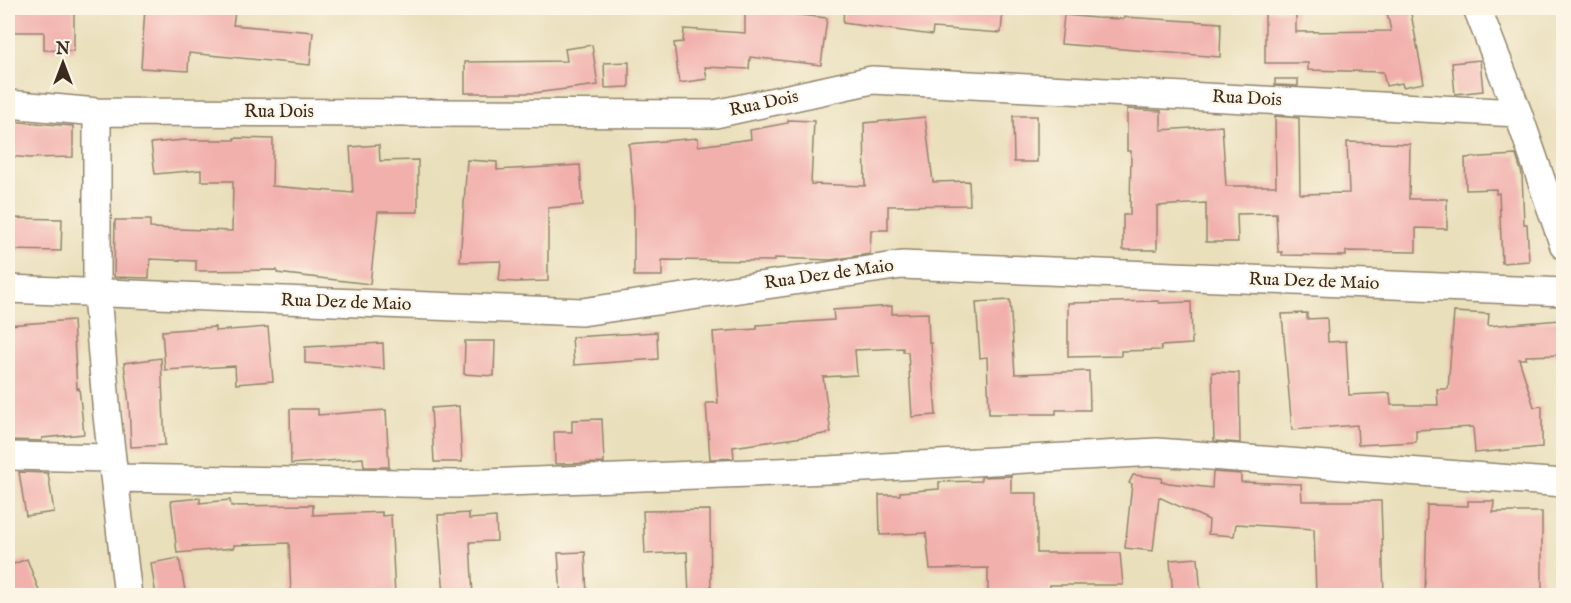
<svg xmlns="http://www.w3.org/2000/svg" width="1571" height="603" font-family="'IM FELL English',serif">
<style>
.building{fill:#f2b0ad}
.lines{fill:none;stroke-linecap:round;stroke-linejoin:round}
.street-casing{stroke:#92846c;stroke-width:30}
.street{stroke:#fff;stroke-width:27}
.labels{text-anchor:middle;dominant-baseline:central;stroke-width:4.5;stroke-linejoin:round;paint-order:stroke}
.street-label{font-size:18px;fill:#3b2a1e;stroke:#fcf5e5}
</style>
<rect width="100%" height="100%" fill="#fcf5e5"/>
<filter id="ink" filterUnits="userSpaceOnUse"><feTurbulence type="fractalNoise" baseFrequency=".0167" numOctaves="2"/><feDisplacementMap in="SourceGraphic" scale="12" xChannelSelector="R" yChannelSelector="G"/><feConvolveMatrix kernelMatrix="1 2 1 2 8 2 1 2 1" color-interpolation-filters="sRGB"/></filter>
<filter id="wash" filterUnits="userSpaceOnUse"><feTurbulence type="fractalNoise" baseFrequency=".008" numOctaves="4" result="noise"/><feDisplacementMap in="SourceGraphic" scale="24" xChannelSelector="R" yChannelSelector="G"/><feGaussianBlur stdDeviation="1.35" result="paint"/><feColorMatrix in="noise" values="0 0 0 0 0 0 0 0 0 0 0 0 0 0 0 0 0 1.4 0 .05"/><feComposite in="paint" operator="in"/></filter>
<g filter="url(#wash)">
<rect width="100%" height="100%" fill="#e9dfbb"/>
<g id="blocks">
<path class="building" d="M9,8H74V51L44,50V32H8Z
M145,8H191L235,12L233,25L313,32L310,65L189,53L188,71L141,68Z
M844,8H1003L1001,33L933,28L932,35L843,23Z
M1386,8H1410L1424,83L1403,87L1402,83L1386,86L1383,72L1308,70V63H1265V11H1296V32L1391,31Z
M791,11V14L827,18L821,65L750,57L749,69L705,67L707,79L679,83L674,43L683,42L684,29L745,33V13Z
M1064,15L1096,18L1124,19V17L1221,23L1220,57L1061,44Z
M592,45L598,85L534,93H465V62L567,61L565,49Z
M1480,60L1483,91L1455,94L1452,63Z
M629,62V87L605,88L604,63Z
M1275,79H1298V86L1275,85Z
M1127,109L1161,111V130L1222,126L1226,186H1276L1275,116L1299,118L1300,194L1349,193L1347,142L1410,144L1409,199H1447V229L1416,228V252L1346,251V256L1282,255V252H1278L1276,213L1237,214L1238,242H1206V203L1157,206V250H1123V215H1130L1131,151H1127Z
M1013,116H1037V162H1014Z
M925,117L933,182L969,181L970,205L888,206V230H871L870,254L831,260L775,258V261L662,260V276H634V203L629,144L698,138V146L751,139L750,130L788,123V120L814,121L811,184L865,186L864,123Z
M8,121L73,126V157L30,158L8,156Z
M234,138L273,139L272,186L353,193L350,147L379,145L380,161L418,160V212H378L370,284L277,273V270L196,271V261L150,259L149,278L114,277L115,220H150V228L232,231L233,181H201V170L155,174L151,143L184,140H234Z
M1516,155L1522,174L1524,224H1527L1529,261L1502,263L1499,193L1496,194V189L1466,190L1465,158Z
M467,160L497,162V170L580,165L583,205L548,208V281L516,282L499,281L501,261L460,262Z
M8,218L62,219L61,251L8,250Z
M1010,300L1015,374L1089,371L1090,410H1056V414H989L987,357L980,358L976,302Z
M1159,301V303L1191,302L1192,344L1161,346V350L1121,351V356L1068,357V303Z
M892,306V314L928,313L929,343H931L936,415L912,417L908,352H903V348L855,350L857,375L823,377L831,433L733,447L734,458L710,459L706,403H718L713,332L757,329V325L834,320L833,310Z
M1454,312L1489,314L1488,326L1561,320L1562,355L1526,356V359H1519L1534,407L1542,406V447L1475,453L1473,427L1416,430V442L1358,445L1357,425L1292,430L1282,314L1307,313V319L1327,318L1328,342L1346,341L1349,395L1390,393L1391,405H1438L1437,389H1448Z
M73,320L77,389L79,388L84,434L42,438V441L8,440V325Z
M215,327V331L268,327L273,381L236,384L235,366L165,370L162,331Z
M657,332L658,359L574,365L572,337Z
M465,341H495L494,376L464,374Z
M383,343L384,369L305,363V347Z
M161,358L165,445L131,447L129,404L124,363Z
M1212,372L1239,373L1240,443L1214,441Z
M459,406L462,462H434L431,408Z
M290,409H318V415L386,410L389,467H364L363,458L291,464Z
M602,419L604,463L555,464L554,432H572V420Z
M19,472L48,473L54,512L26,516Z
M1213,472L1241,474V482L1301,484L1302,501H1381L1384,596H1316L1314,529L1236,524L1234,536L1208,534L1209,520L1159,497L1153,551L1125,548L1132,484L1129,483L1133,475L1162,478L1161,482L1212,488Z
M1011,476V493H1037V553H1120L1123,585H1050V591L988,596V568L930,569L926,533L880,535L879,495H900V492L939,489V482L981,481V477Z
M200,498V503L230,500L231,506L313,505V515L382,512V516L391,515L395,596H291L289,543L234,545V548L177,553L171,501Z
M1468,501H1494L1493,512H1542V596H1425L1427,505L1468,506Z
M710,510L711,596H689L687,552L645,554L643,511Z
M469,513V519L496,517L497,541L470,542L473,596H444L438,515Z
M585,552L587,596H561L558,553Z
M179,558L186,596H156L151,563Z
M1198,558L1201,596H1173L1170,560Z
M27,559L41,596H8V566Z"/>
</g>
</g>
<g filter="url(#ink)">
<use href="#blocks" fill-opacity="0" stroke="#92846c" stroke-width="1.5"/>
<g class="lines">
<g class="street-casing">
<path id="street" d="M1477,8L1518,113L1564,246
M8,104L97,112L715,114L872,80L1518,113
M97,112V294L107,416L128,596
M8,289L582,312L902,265L1564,292
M8,456L112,458
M115,478L456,484L828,470L1157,452L1564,483"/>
</g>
<use href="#street" class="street"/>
</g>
</g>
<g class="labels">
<g class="street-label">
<text transform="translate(1247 99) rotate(3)">Rua Dois</text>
<text transform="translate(764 104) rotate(-12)">Rua Dois</text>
<text x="279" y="112">Rua Dois</text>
<text transform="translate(829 275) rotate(-8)">Rua Dez de Maio</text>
<text transform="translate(1314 282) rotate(2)">Rua Dez de Maio</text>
<text transform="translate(346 303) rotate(2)">Rua Dez de Maio</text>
</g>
</g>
<rect width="1571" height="603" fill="none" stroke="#fcf5e5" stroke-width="30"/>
<g transform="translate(63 63)" stroke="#fcf5e5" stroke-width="4.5" paint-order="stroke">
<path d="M0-4.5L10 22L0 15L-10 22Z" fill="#3b2a1e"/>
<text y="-9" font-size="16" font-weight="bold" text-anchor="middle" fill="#3b2a1e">N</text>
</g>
</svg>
